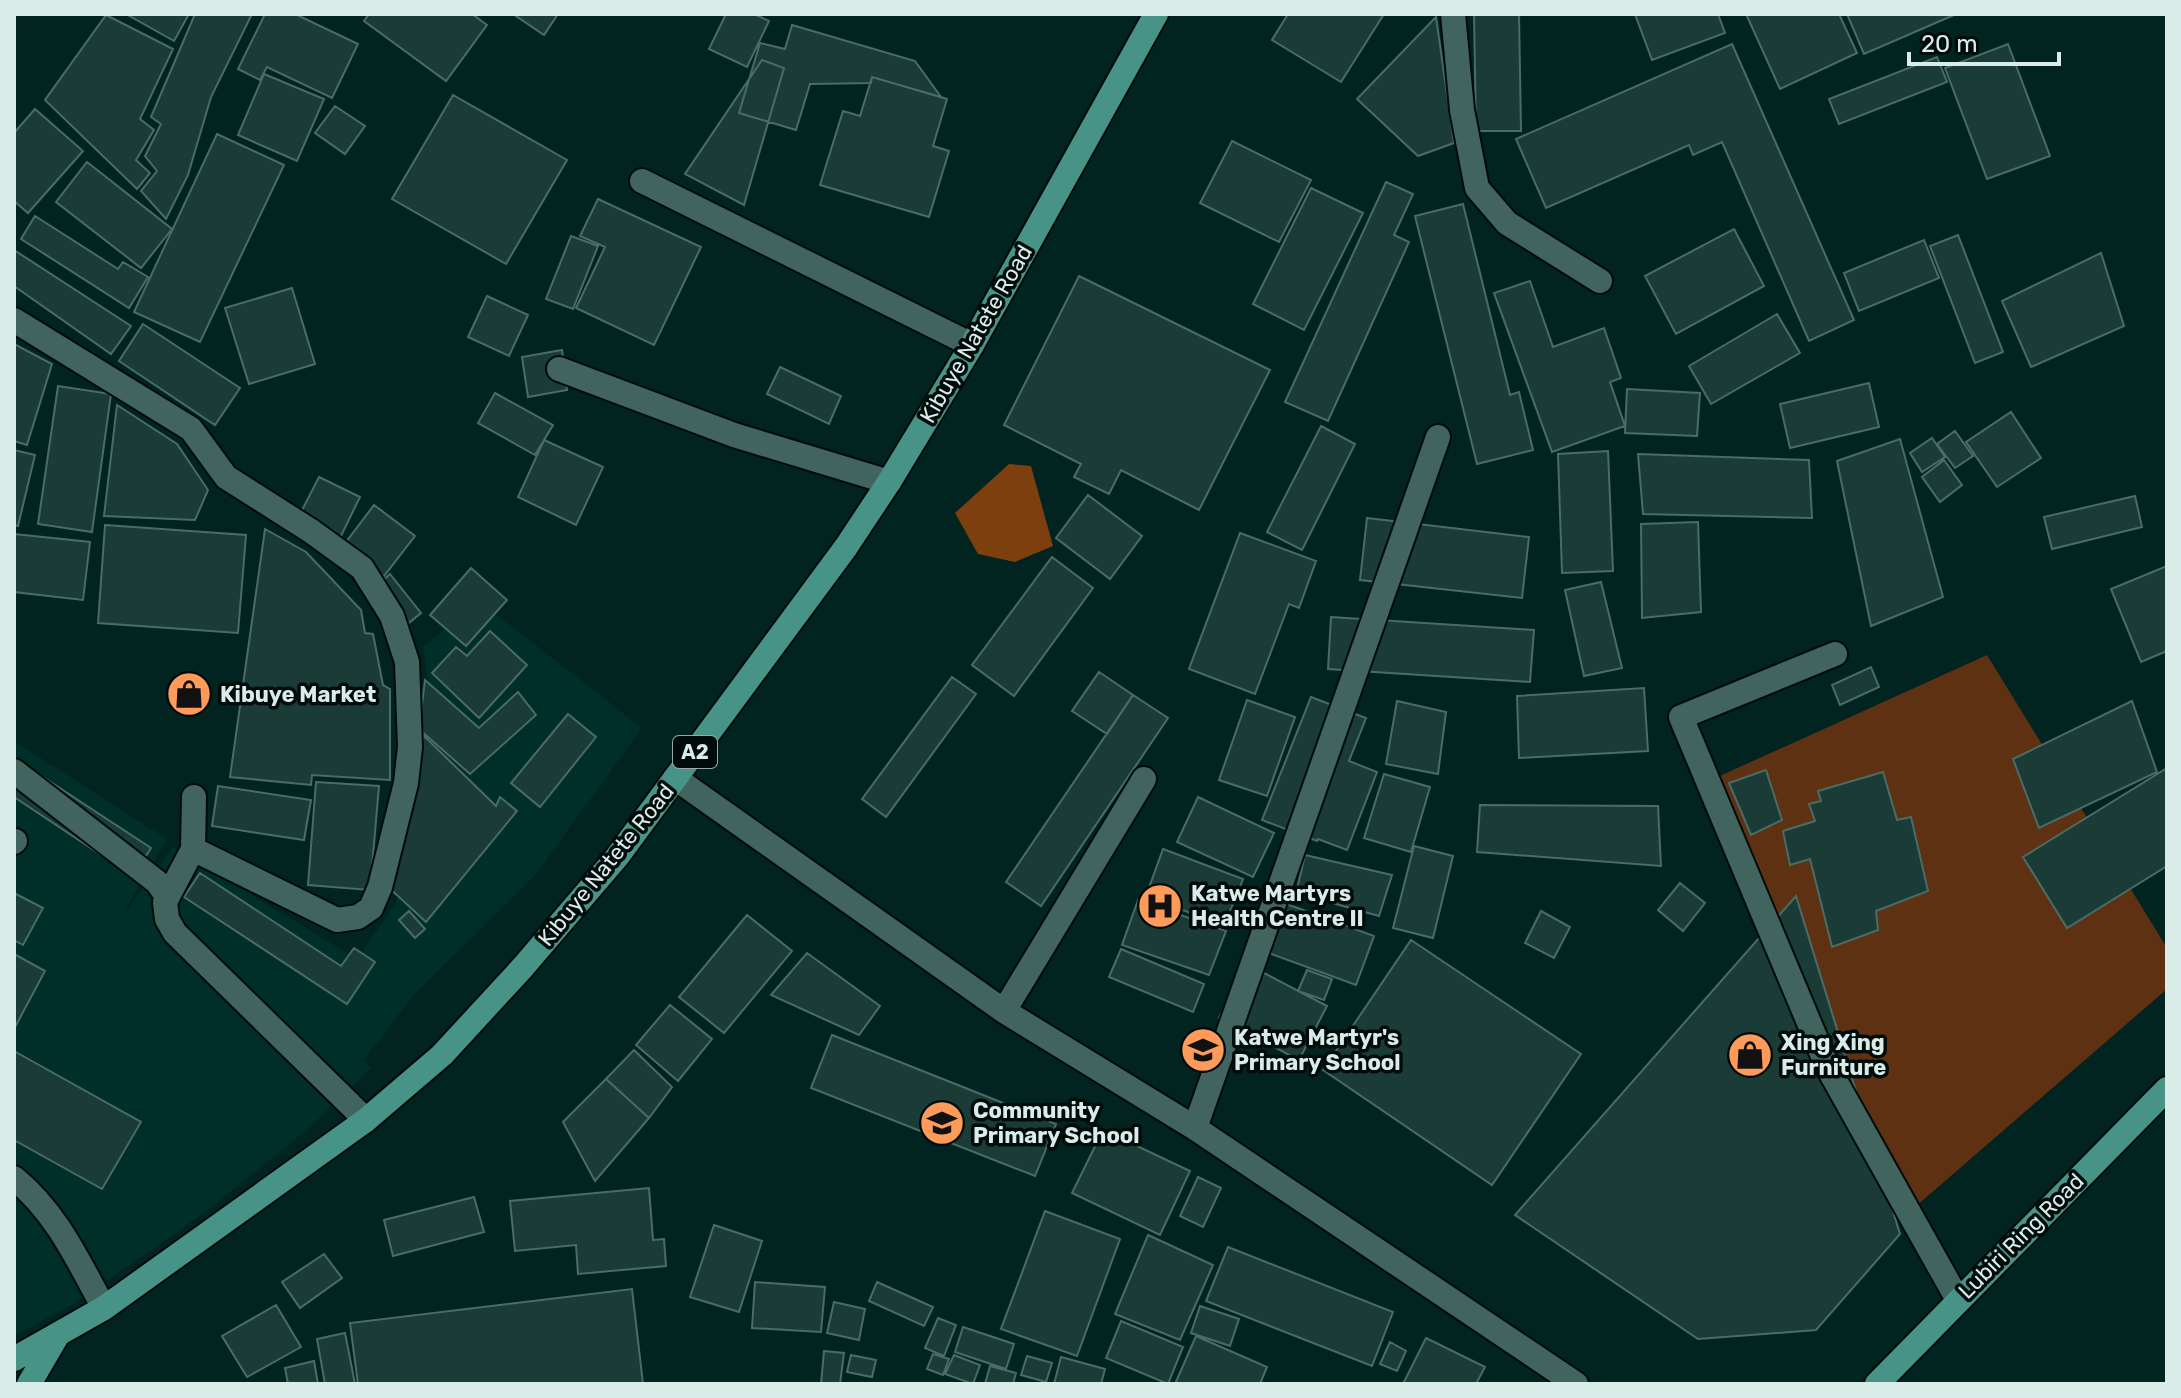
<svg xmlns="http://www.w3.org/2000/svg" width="2181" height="1398" font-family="Rubik,sans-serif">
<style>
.built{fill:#002e28}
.green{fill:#5e3112}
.forest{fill:#7d3f0e}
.building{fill:#1a3b36;stroke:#4a6c66;stroke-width:2}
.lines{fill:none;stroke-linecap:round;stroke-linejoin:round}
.minor-casing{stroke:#000c09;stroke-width:28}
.major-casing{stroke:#000c09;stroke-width:28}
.minor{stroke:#42645e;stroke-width:24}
.major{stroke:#479387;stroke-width:24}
.labels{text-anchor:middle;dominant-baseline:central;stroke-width:7;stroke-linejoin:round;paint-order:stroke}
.shield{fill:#010b09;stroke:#98a8a5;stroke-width:2}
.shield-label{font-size:20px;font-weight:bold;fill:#d9ece8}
.street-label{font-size:22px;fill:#d9ece8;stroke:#010b09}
.poi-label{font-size:22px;font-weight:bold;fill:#d9ece8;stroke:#010b09;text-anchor:start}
</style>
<rect width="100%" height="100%" fill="#022420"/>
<path class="built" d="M479,601L642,728L535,875L412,997L363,1061L371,1068L309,1128L200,1216L72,1305L14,1336V741L167,839L120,919L173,847L357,959L396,903L431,706L423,647Z"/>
<path class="green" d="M1987,655L2167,948V989L1900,1220L1711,780Z"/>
<path class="forest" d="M1009,464L1031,466L1053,546L1015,562L978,554L955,513Z"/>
<path class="building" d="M126,14H189L174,41Z
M195,14H252L211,97L188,175L166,219L141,191L157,171L145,156L161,124L151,117Z
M265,14H295L358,44L332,98L267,67L260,80L238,69Z
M369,14H472L487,25L446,81L364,21Z
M513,14H558L544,35Z
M726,14H754L769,21L747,67L709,49Z
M1288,14H1384L1341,82L1272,40Z
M1474,14H1519L1521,131H1476Z
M1635,14H1718L1725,33L1652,60Z
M1746,14H1839L1857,53L1780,89Z
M1847,14H1954V15L1864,54Z
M106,15L173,49L140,119L154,130L136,160L150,173L137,189L45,100Z
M1436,17L1454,143L1418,156L1357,99Z
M792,25L915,61L941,97L872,77L871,83L810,84L796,130L739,113L760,43L785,49Z
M1732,44L1854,320L1809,341L1722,142L1693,155L1689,145L1546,208L1516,139Z
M2008,44L2050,156L1987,179L1945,68Z
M1937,57L1947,82L1839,124L1829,99Z
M762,60L784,68L744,205L685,174Z
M264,74L324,99L297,161L238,135Z
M872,77L947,99L933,146L949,151L929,217L820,185L843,111L860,116Z
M453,95L567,160L506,264L392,199Z
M335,106L365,126L345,154L315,133Z
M35,109L83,151L28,213L14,201V133Z
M217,134L284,165L200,342L134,312Z
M1232,141L1311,180L1279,242L1200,203Z
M87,162L172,229L141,268L56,202Z
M1386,182L1413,194L1394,235L1409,242L1328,421L1285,402Z
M1311,188L1363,213L1304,330L1253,304Z
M598,199L701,247L654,345L576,308L605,247L580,236Z
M1463,204L1510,395L1519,392L1533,450L1477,464L1415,216Z
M35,216L118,269L123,262L148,277L129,308L21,239Z
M1734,229L1764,286L1676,334L1645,276Z
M1958,235L2003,352L1975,363L1930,246Z
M571,236L598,246L573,309L546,299Z
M1924,240L1939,278L1859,311L1844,273Z
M14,250L131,326L111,354L14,286Z
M2101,253L2124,326L2031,367L2002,301Z
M1079,276L1270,370L1199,510L1121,470L1109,494L1074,477L1081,464L1004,425Z
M1530,281L1553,347L1604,328L1621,378L1610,382L1625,426L1552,452L1494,293Z
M292,288L315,364L249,384L225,308Z
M487,296L528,315L509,356L468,337Z
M1777,314L1800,353L1711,404L1689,366Z
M143,324L240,388L215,425L119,361Z
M14,344L52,364L27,445L14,441Z
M562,350L567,390L528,397L522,357Z
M780,367L841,396L829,424L767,394Z
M1869,383L1879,427L1790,448L1780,404Z
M58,386L111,394L92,532L38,524Z
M1627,389L1700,393L1697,436L1625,433Z
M495,393L553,425L535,455L478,423Z
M117,405L177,444L208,490L195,520L104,516Z
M2011,412L2041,458L1997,487L1966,442Z
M1321,426L1355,444L1302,550L1267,532Z
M1955,431L1973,456L1955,468L1937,444Z
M1932,438L1945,457L1922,472L1910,453Z
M1900,439L1943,597L1871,626L1837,461Z
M544,440L603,467L576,525L518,497Z
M14,450L35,455L18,526L14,525Z
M1608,451L1613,571L1562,573L1558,454Z
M1638,454L1809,460L1812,518L1643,514Z
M1944,460L1962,485L1940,502L1922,477Z
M319,477L360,497L339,540L297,520Z
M1088,495L1142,536L1110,579L1056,538Z
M2135,496L2142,527L2052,549L2044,517Z
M374,505L415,536L384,576L343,546Z
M1367,518L1529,537L1522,598L1360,580Z
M1698,522L1701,612L1642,618L1641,524Z
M105,525L246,535L238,633L98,623Z
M265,529L306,552L361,610L365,633L373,634L383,685L390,689V780L312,775L311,785L230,777Z
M1240,533L1316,561L1299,608L1289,604L1255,694L1189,669Z
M14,534L90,542L83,600L14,592Z
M1052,557L1093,588L1014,696L972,665Z
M2167,566V651L2141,662L2111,589Z
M471,568L507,600L466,646L430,615Z
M390,574L421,613L399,631L368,594Z
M1601,582L1622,668L1584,676L1565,590Z
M1331,617L1534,630L1530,682L1328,669Z
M490,631L527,665L479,718L432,673L456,647L467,656Z
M1871,667L1879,687L1840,705L1832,685Z
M1099,672L1133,695L1107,734L1072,711Z
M952,677L976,694L886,817L862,799Z
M425,680L479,728L518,692L536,715L470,774L419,729Z
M1644,688L1648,751L1519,758L1517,696Z
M1133,695L1168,718L1041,906L1006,882Z
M1311,697L1366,718L1349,761L1377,772L1347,850L1318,839L1317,841L1262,820Z
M1247,700L1295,717L1267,796L1219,780Z
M1397,701L1446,712L1438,774L1386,764Z
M2132,701L2157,772L2039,828L2013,759Z
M568,714L596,737L540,807L511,783Z
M424,736L496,806L500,797L517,811L426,922L386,885Z
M14,758L151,848L133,876L14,797Z
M2167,768V866L2067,928L2023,857Z
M1766,770L1782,820L1751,835L1729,783Z
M1883,772L1897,820L1911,817L1928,891L1876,911L1878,930L1832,947L1810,859L1790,865L1783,831L1815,821L1809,804L1821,801L1818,791Z
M1384,774L1430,787L1411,852L1364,838Z
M316,782L379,786L370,890L308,885Z
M218,786L311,800L304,840L212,826Z
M1198,797L1274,833L1253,877L1177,842Z
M1480,805L1658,806L1661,866L1477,852Z
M1414,846L1453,856L1433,938L1393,928Z
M1163,849L1243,879L1224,926L1146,896Z
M1305,855L1392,875L1379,916L1296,893Z
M200,873L341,966L354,948L375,962L347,1004L184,897Z
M1680,883L1705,903L1683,931L1658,910Z
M14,893L43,908L23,945L14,940Z
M1796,896L1900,1234L1816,1330L1698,1339L1515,1215Z
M1138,900L1226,931L1209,975L1122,945Z
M1284,903L1374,936L1356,985L1266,952Z
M409,911L425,929L415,938L399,920Z
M1541,911L1570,927L1554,958L1525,943Z
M747,915L792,951L724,1033L679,997Z
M1411,940L1581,1054L1492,1185L1323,1070Z
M1121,949L1204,984L1193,1012L1109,977Z
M807,953L880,1006L859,1035L771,995Z
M14,954L45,971L14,1029Z
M1247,964L1327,1006L1299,1060L1219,1018Z
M1307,970L1332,979L1324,1000L1298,991Z
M670,1005L712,1039L678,1081L636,1045Z
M832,1035L1056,1124L1035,1176L811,1088Z
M634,1050L672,1087L649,1118L606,1079Z
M14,1051L141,1122L102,1189L14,1140Z
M606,1079L649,1118L595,1181L563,1122Z
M1103,1130L1190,1171L1160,1235L1072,1193Z
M1198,1177L1221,1188L1203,1227L1180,1216Z
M649,1188L653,1240L664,1239L666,1266L578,1274L576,1245L515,1251L510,1201Z
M474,1197L484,1232L393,1256L384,1220Z
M1045,1211L1120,1239L1077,1356L1001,1329Z
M714,1225L762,1241L739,1312L690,1297Z
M1148,1235L1213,1265L1180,1340L1115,1314Z
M1228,1247L1393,1312L1372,1366L1206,1301Z
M324,1254L342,1278L300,1308L282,1282Z
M755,1282L825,1287L821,1332L752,1328Z
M877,1282L933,1307L924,1326L869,1301Z
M632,1289L643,1384H358L350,1323Z
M834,1302L865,1309L859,1340L827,1333Z
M276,1305L301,1347L247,1377L222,1336Z
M1200,1306L1239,1319L1230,1346L1191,1333Z
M938,1318L956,1325L944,1356L925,1348Z
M1121,1321L1183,1347L1168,1384L1106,1358Z
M963,1327L1014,1344L1006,1369L955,1352Z
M345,1333L355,1384H325L317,1339Z
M1196,1336L1267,1367L1260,1384H1175Z
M1426,1338L1485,1367L1476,1384H1403Z
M1390,1342L1406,1351L1397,1371L1380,1364Z
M824,1351L844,1353L840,1384H821Z
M933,1354L949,1359L943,1375L927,1369Z
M851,1355L876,1360L872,1377L847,1372Z
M954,1355L980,1365L973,1384L945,1374Z
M1027,1356L1052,1363L1046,1382L1021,1375Z
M1061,1357L1105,1369L1101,1384H1054Z
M314,1361L318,1384H288L285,1368Z
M990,1366L1016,1373L1013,1384H985Z"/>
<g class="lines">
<g class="minor-casing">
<path id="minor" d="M1453,14L1462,110L1477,188L1507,223L1600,281
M642,181L972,345
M14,320L191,429L226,477L311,531L362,568L392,616L407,662L410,747L406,783L380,887L371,908L358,917L337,920L193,849
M559,369L734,435L889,482
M1835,654L1681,717L1828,1068L1958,1300
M14,771L157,882L167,896
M675,778L1004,1011L1195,1128L1576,1384
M194,797L193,849L165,902L167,919L175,933L366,1120
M14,842L15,841
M1004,1011L1144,779
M1195,1128L1438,437
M14,1178C57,1213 78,1261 104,1308"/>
</g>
<g class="major-casing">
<path id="major" d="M14,1359L104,1308L366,1120L442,1055L523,967L617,857L846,547L889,482L972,345L1156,14
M29,1384L56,1338
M1877,1384L2167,1089"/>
</g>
<use href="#minor" class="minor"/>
<use href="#major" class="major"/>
</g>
<defs>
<g id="shop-disc" transform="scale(2.3)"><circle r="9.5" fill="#ff9b5a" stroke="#010b09"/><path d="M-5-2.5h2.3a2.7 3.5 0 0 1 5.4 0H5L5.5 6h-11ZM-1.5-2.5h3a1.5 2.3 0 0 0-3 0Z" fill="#111"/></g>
<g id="hospital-disc" transform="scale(2.3)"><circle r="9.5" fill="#ff9b5a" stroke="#010b09"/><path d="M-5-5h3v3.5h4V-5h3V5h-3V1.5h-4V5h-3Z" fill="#111"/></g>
<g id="school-disc" transform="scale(2.3)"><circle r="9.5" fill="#ff9b5a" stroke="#010b09"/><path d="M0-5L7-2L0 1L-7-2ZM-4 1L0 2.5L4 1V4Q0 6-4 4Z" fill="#111"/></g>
</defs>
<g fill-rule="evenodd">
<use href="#shop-disc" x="189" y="694"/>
<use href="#hospital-disc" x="1160" y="906"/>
<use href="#school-disc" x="1203" y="1050"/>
<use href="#shop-disc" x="1750" y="1055"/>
<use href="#school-disc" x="942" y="1123"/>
</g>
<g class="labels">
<rect class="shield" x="673" y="736" width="44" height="32" rx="6"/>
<g class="shield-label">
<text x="695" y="752">A2</text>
</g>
<g class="street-label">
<text transform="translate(976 334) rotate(-60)">Kibuye Natete Road</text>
<text transform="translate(606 865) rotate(-51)">Kibuye Natete Road</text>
<text transform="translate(2021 1236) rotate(-45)">Lubiri Ring Road</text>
</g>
<g class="poi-label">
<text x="220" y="694">Kibuye Market</text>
<text x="1191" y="893">Katwe Martyrs<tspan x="1191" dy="25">Health Centre II</tspan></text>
<text x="1234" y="1037">Katwe Martyr's<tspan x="1234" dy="25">Primary School</tspan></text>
<text x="1781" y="1042">Xing Xing<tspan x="1781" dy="25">Furniture</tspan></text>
<text x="973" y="1110">Community<tspan x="973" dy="25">Primary School</tspan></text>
</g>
</g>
<rect width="2181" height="1398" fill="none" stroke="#d9ece8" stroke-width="32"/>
<path d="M1909 52v12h150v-12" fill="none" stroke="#d9ece8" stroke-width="4"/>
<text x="1921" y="52" font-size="24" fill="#d9ece8" stroke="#010b09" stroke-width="6" paint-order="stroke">20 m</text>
</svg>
